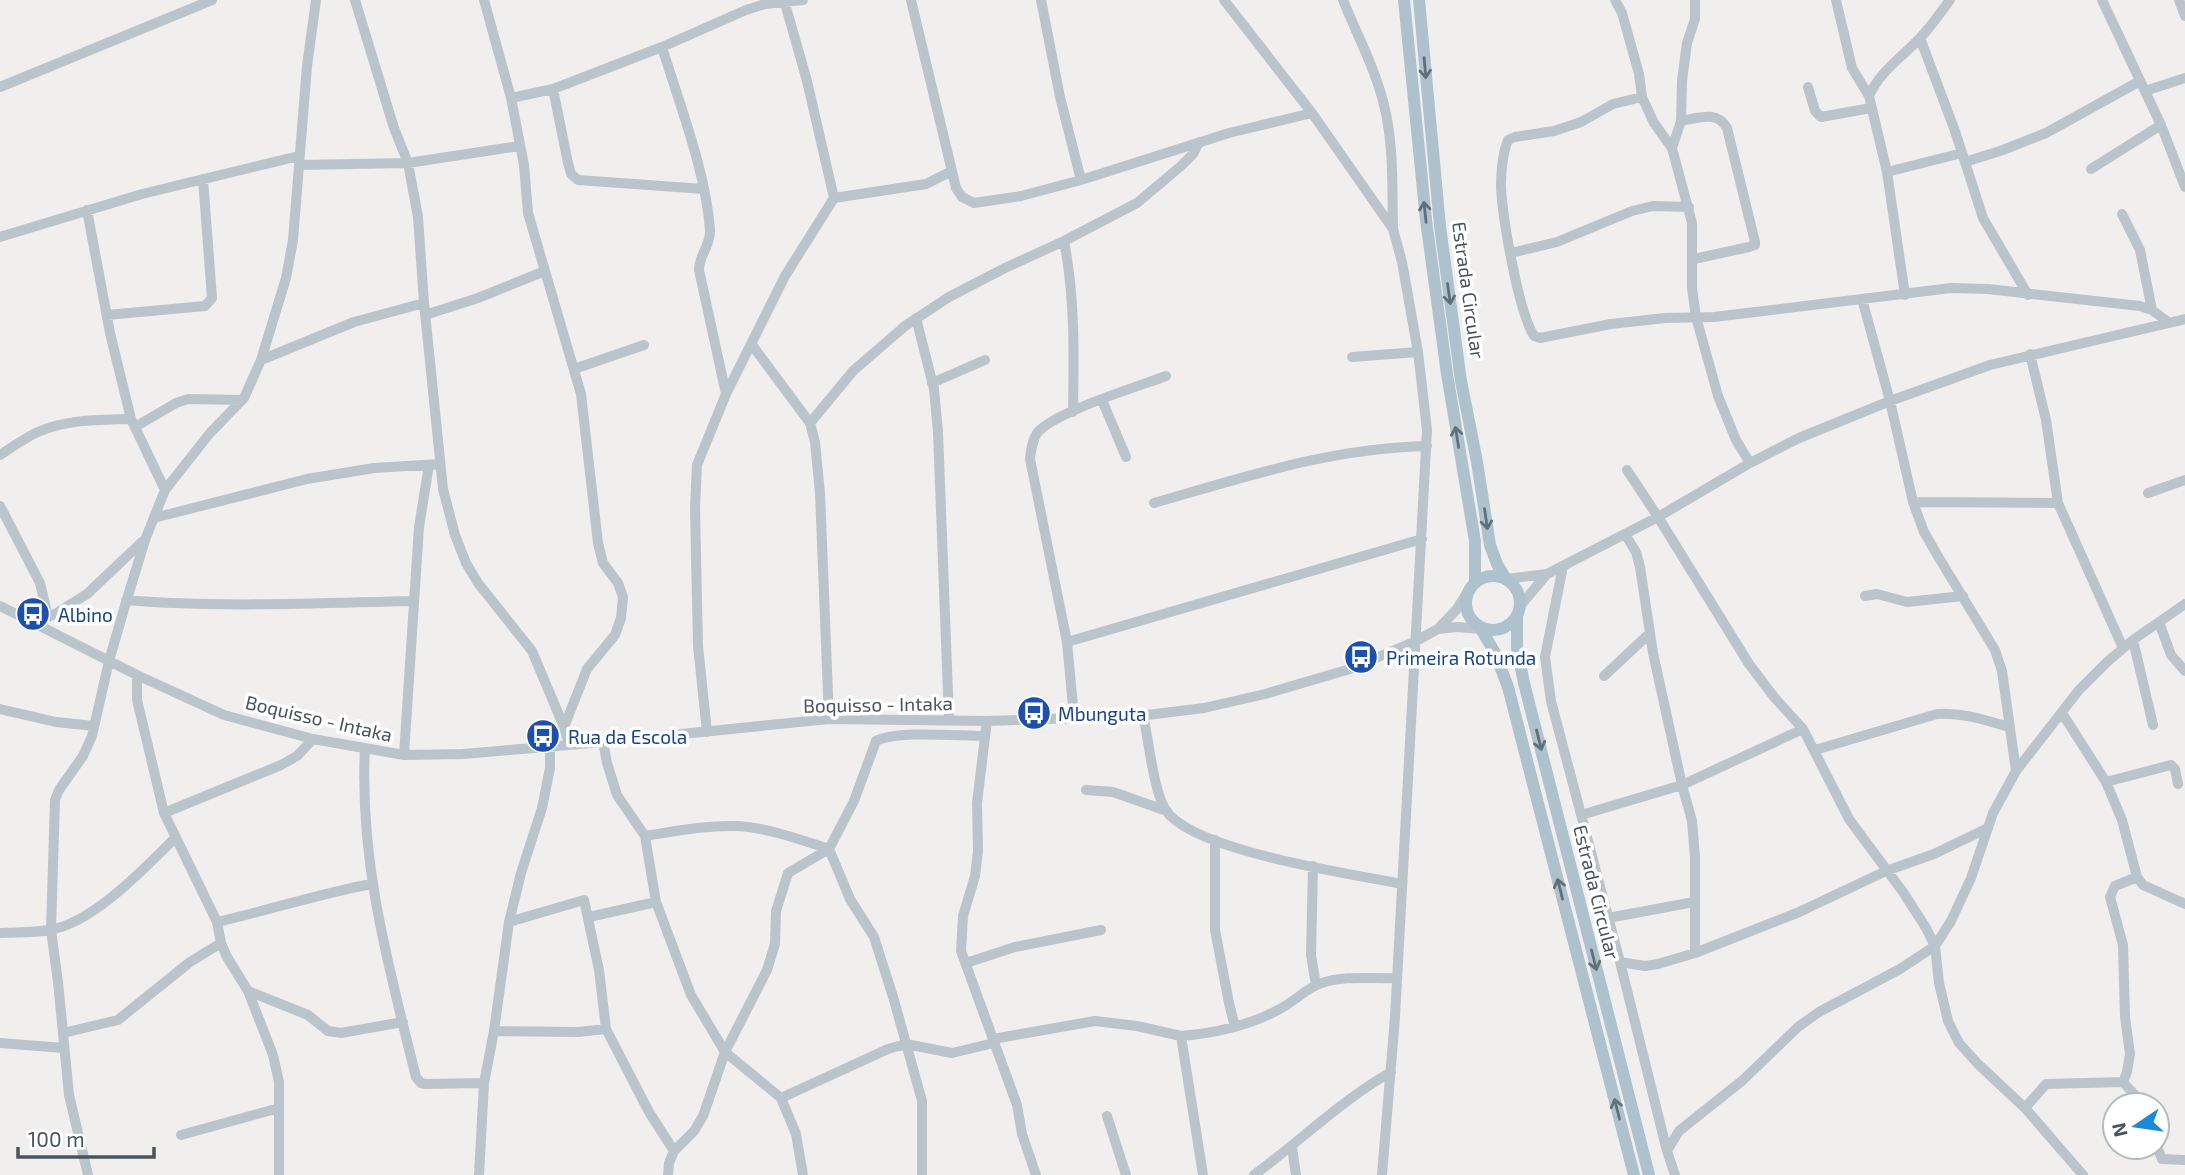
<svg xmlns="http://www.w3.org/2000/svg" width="2185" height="1175" font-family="'Exo 2',sans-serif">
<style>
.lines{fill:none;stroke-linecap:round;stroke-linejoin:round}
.minor{stroke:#bac5cb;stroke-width:10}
.major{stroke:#aec2cd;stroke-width:12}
.oneway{stroke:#607078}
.labels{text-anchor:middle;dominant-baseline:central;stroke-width:7;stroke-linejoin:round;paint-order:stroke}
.street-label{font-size:19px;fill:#46545b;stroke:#fff}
.transit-label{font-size:19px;fill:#164399;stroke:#fff;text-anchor:start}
</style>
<rect width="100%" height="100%" fill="#f1eeee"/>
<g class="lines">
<path class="minor" d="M355,0L394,128L408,163L418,217L424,303L443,489L455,535L466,563L478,583L532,651L564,727L569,745
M484,0L511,98L524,165L528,213L581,394L598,543L603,563L618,583L623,597L621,618L615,635L587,669L564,727
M911,0L956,188L962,197L974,203L1021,196L1081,180L1229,133L1312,113
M1041,0L1060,97L1081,180
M1224,0L1312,113L1393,229L1402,262L1418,352L1427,430L1395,1017L1382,1175
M1343,0C1357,35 1375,68 1384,105C1394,144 1392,189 1393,229
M1615,0L1622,13L1639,74L1642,97L1654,123L1672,148L1692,223V288L1696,317L1718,396L1736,440L1750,463
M1836,0L1852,68L1869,96L1887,172L1905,295
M2102,0L2161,125L2185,187
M2179,0L2185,16
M1920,38L1955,131L1983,218L2028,295
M662,47C679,103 706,172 710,230C711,245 699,255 699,270L726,394
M0,87L212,0
M1808,87L1815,111L1821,117L1871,108
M553,89L568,163L571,174L578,180L704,189
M2145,91L2185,78
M1869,96C1880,71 1901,58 1919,39C1931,27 1940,13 1950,0
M1642,97L1613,104L1581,122L1554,131L1515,137L1508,140C1502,155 1501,172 1501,188C1503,220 1518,310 1534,336L1540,338L1611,324L1665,318L1714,317L1951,288L1988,289L2140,306L2152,310L2168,322
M511,98L553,89L662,47L746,10L765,4L803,0
M1681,121C1698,118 1717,110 1727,128L1755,242V245L1749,247L1694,259
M1672,148L1681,121L1682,81L1687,43L1695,19V0
M1965,162L2003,150L2046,133L2140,81
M299,165L408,163L519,146
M2091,169L2161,125
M1887,172L1962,153
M834,198L926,184L952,171
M87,210L110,333L131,419L165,490
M2122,214L2140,250L2152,310
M0,237L142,194L299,156
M1064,241C1075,297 1074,354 1073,412
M1511,253L1557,242L1632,211L1653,206L1689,207
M1862,299L1890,401L1913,502L1924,532L1939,558L1995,650L2002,671L2016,771
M107,315L205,306L212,298L203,179
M425,315L478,298L545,271
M916,318L934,389L938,432L949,720
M752,345L810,423L815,442L820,493L829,719
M2030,354L2046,420L2058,503L2123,648
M1352,357L1418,352
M261,360L354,322L424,303
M574,369L644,345
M932,383L985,360
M1102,400L1126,457
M810,423L853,371L905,326L949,297L1005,268L1064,241L1137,203L1181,166L1193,154L1199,142
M135,427L176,403L188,399L242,400
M0,455C13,447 24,438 38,432C67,419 100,420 131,419
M1627,470L1658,517L1749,664L1774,697L1803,729L1849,819L1903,892L1926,928L1935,946L1939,983L1948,1021L1959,1043L1978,1064L2025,1108L2083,1175
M2148,493L2185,480
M1913,502L2058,503
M1154,503C1245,477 1331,448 1427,446
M0,506L40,583L48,617
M154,518L307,479L374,468L440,464
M1625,534L1636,552L1640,567L1653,653L1682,785L1692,821L1695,857V953
M1563,566L1545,657L1551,701L1620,962L1667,1151L1675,1175
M1506,579L1547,574
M1865,596L1877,594L1907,602L1963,596
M126,600C221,608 318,603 413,601
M0,606L137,675L224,715L313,739L404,755L463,754L603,742L829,719L987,721L1139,716L1204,708L1265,694L1350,669L1416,641L1438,629L1457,609L1470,588
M1520,606L1547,574L1658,517L1750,463L1799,438L1890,401L1990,365L2185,319
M2159,622L2171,655L2185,671
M31,624L55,614L87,594L142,542
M1438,629L1457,627L1481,629
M2133,640L2153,725
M1067,642L1422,539
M137,675V700L164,813L217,922L221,943L227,957L248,991L273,1055L279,1082V1175
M1604,676L1650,633
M0,709L56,722L94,726
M2062,713L2106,782L2122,820L2137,877L2143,885L2185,904
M1143,715C1149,741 1153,788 1165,809C1190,851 1353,874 1402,884
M1074,717L1067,642L1030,459C1031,450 1032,441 1037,433C1054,412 1137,387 1166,376
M987,721L977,803L978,851L975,876L963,916L961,951L1017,1105L1022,1134L1036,1175
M707,732L698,646L695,508L697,465L726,394L785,276L834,198L807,81L784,0
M603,742L607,763L617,795L645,836L656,902L691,995L725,1052L781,1098L796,1134L803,1175
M365,748C359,862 389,968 416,1077L421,1083L426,1084L484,1083
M1815,750L1937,714C1962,712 1985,720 2009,727
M404,755L419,527L429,465
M2106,782L2171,765L2175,769L2178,784
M1086,790L1113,792L1167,811
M164,813L281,765L297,756L313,739
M1581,815L1682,785L1803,729
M645,836C676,831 707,825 738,826C769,828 801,840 829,849L850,899L874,937L894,1000L922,1101V1175
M1215,840V930L1229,1003L1235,1027
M1313,866L1311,955L1316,985
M589,917L656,902
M1608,918L1694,902
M217,922C269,910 319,894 371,884
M509,922L584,900L599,970L606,1029L649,1112L674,1151
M0,933C16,932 33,933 49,930C92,924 145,868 175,838
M1620,962L1645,966L1658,964L1695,953L1797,913L1886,871L1934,854L1988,828
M966,963L1015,947L1101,930
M248,991L308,1015L328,1031L341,1033L403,1022
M494,1031L578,1032L606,1029
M63,1033L118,1020L190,962L221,943
M1181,1036C1218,1033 1253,1025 1285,1006C1297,999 1308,987 1322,983C1345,975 1372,979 1397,978
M993,1039L1095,1021L1137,1026L1181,1036L1203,1175
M0,1043L64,1048
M2123,1082L2127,1072L2130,1054L2125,1017L2123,945L2110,897L2115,886L2137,877
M781,1098L888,1049L906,1044L952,1053L994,1043
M2025,1108L2046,1084L2123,1082L2144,1105
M1107,1116L1126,1175
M181,1135L279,1108
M1292,1147L1296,1175
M2157,1147L2162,1159L2185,1160
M1667,1151L1679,1131L1743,1080L1798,1027L1819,1012L1900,969L1935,946L1951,921L1971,878L1993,813L2016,771L2079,690L2107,662L2133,640L2185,604
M88,1175L69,1095L58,982L51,930L55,800L59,790L83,756L92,736L109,661L124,609L145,540L165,490L210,433L244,398L261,360L286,278L293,240L307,66L316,0
M479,1175L484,1083L494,1031L509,922L521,873L542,808L550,768V746
M668,1175L669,1163L674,1151L694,1131L703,1116L725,1052L767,970L775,944L776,911L788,873L829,849L854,801L876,741C897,730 958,736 984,736
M1254,1175C1299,1142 1343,1099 1391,1072"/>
<path class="major" d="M1404,0L1426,220L1447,374L1475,541V582
M1419,0L1440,226L1461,381L1477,462L1490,545L1497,564L1506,579
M1466 603a27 27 0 1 1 54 0a27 27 0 1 1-54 0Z
M1517,616V649L1524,683L1649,1175
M1481,629L1495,653L1508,687L1634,1175"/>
</g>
<defs><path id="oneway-shaft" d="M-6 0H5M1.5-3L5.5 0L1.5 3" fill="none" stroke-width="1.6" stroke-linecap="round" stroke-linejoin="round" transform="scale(1.75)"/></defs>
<g class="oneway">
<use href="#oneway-shaft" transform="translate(1425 68) rotate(85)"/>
<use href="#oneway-shaft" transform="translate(1425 212) rotate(-96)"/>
<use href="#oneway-shaft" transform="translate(1449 294) rotate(82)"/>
<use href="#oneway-shaft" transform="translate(1457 437) rotate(-99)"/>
<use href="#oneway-shaft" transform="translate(1486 519) rotate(82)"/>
<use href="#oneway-shaft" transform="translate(1539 740) rotate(76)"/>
<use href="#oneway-shaft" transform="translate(1560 889) rotate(-104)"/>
<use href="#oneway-shaft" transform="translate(1594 960) rotate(76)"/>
<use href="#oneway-shaft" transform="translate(1617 1109) rotate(-104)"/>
</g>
<defs>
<g id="bus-disc" transform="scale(1.75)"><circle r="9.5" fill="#1a4fb4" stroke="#fff"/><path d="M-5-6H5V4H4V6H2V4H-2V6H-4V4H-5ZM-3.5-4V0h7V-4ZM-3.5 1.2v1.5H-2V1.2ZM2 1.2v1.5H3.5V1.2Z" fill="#fff"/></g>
</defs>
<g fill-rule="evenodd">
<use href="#bus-disc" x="33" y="614"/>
<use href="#bus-disc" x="1361" y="657"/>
<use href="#bus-disc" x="1034" y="713"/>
<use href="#bus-disc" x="543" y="736"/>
</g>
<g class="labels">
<g class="street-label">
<text transform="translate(1469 290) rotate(82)">Estrada Circular</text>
<text transform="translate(878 704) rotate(-1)">Boquisso - Intaka</text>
<text transform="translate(319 718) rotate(13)">Boquisso - Intaka</text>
<text transform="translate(1597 892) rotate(76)">Estrada Circular</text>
</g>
<g class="transit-label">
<text x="58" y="614">Albino</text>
<text x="1386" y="657">Primeira Rotunda</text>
<text x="1058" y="713">Mbunguta</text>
<text x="568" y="736">Rua da Escola</text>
</g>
</g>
<g transform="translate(2136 1126) rotate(257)"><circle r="33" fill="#ffffff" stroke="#b5bbbd" stroke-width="2"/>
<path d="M0-5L12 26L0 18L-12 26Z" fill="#1a8adf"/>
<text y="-10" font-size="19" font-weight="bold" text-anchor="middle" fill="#46545b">N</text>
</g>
<path d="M18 1147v10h136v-10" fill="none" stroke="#46545b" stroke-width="3.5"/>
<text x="28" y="1147" font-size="21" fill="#46545b" stroke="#ffffff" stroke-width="5" paint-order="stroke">100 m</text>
</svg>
